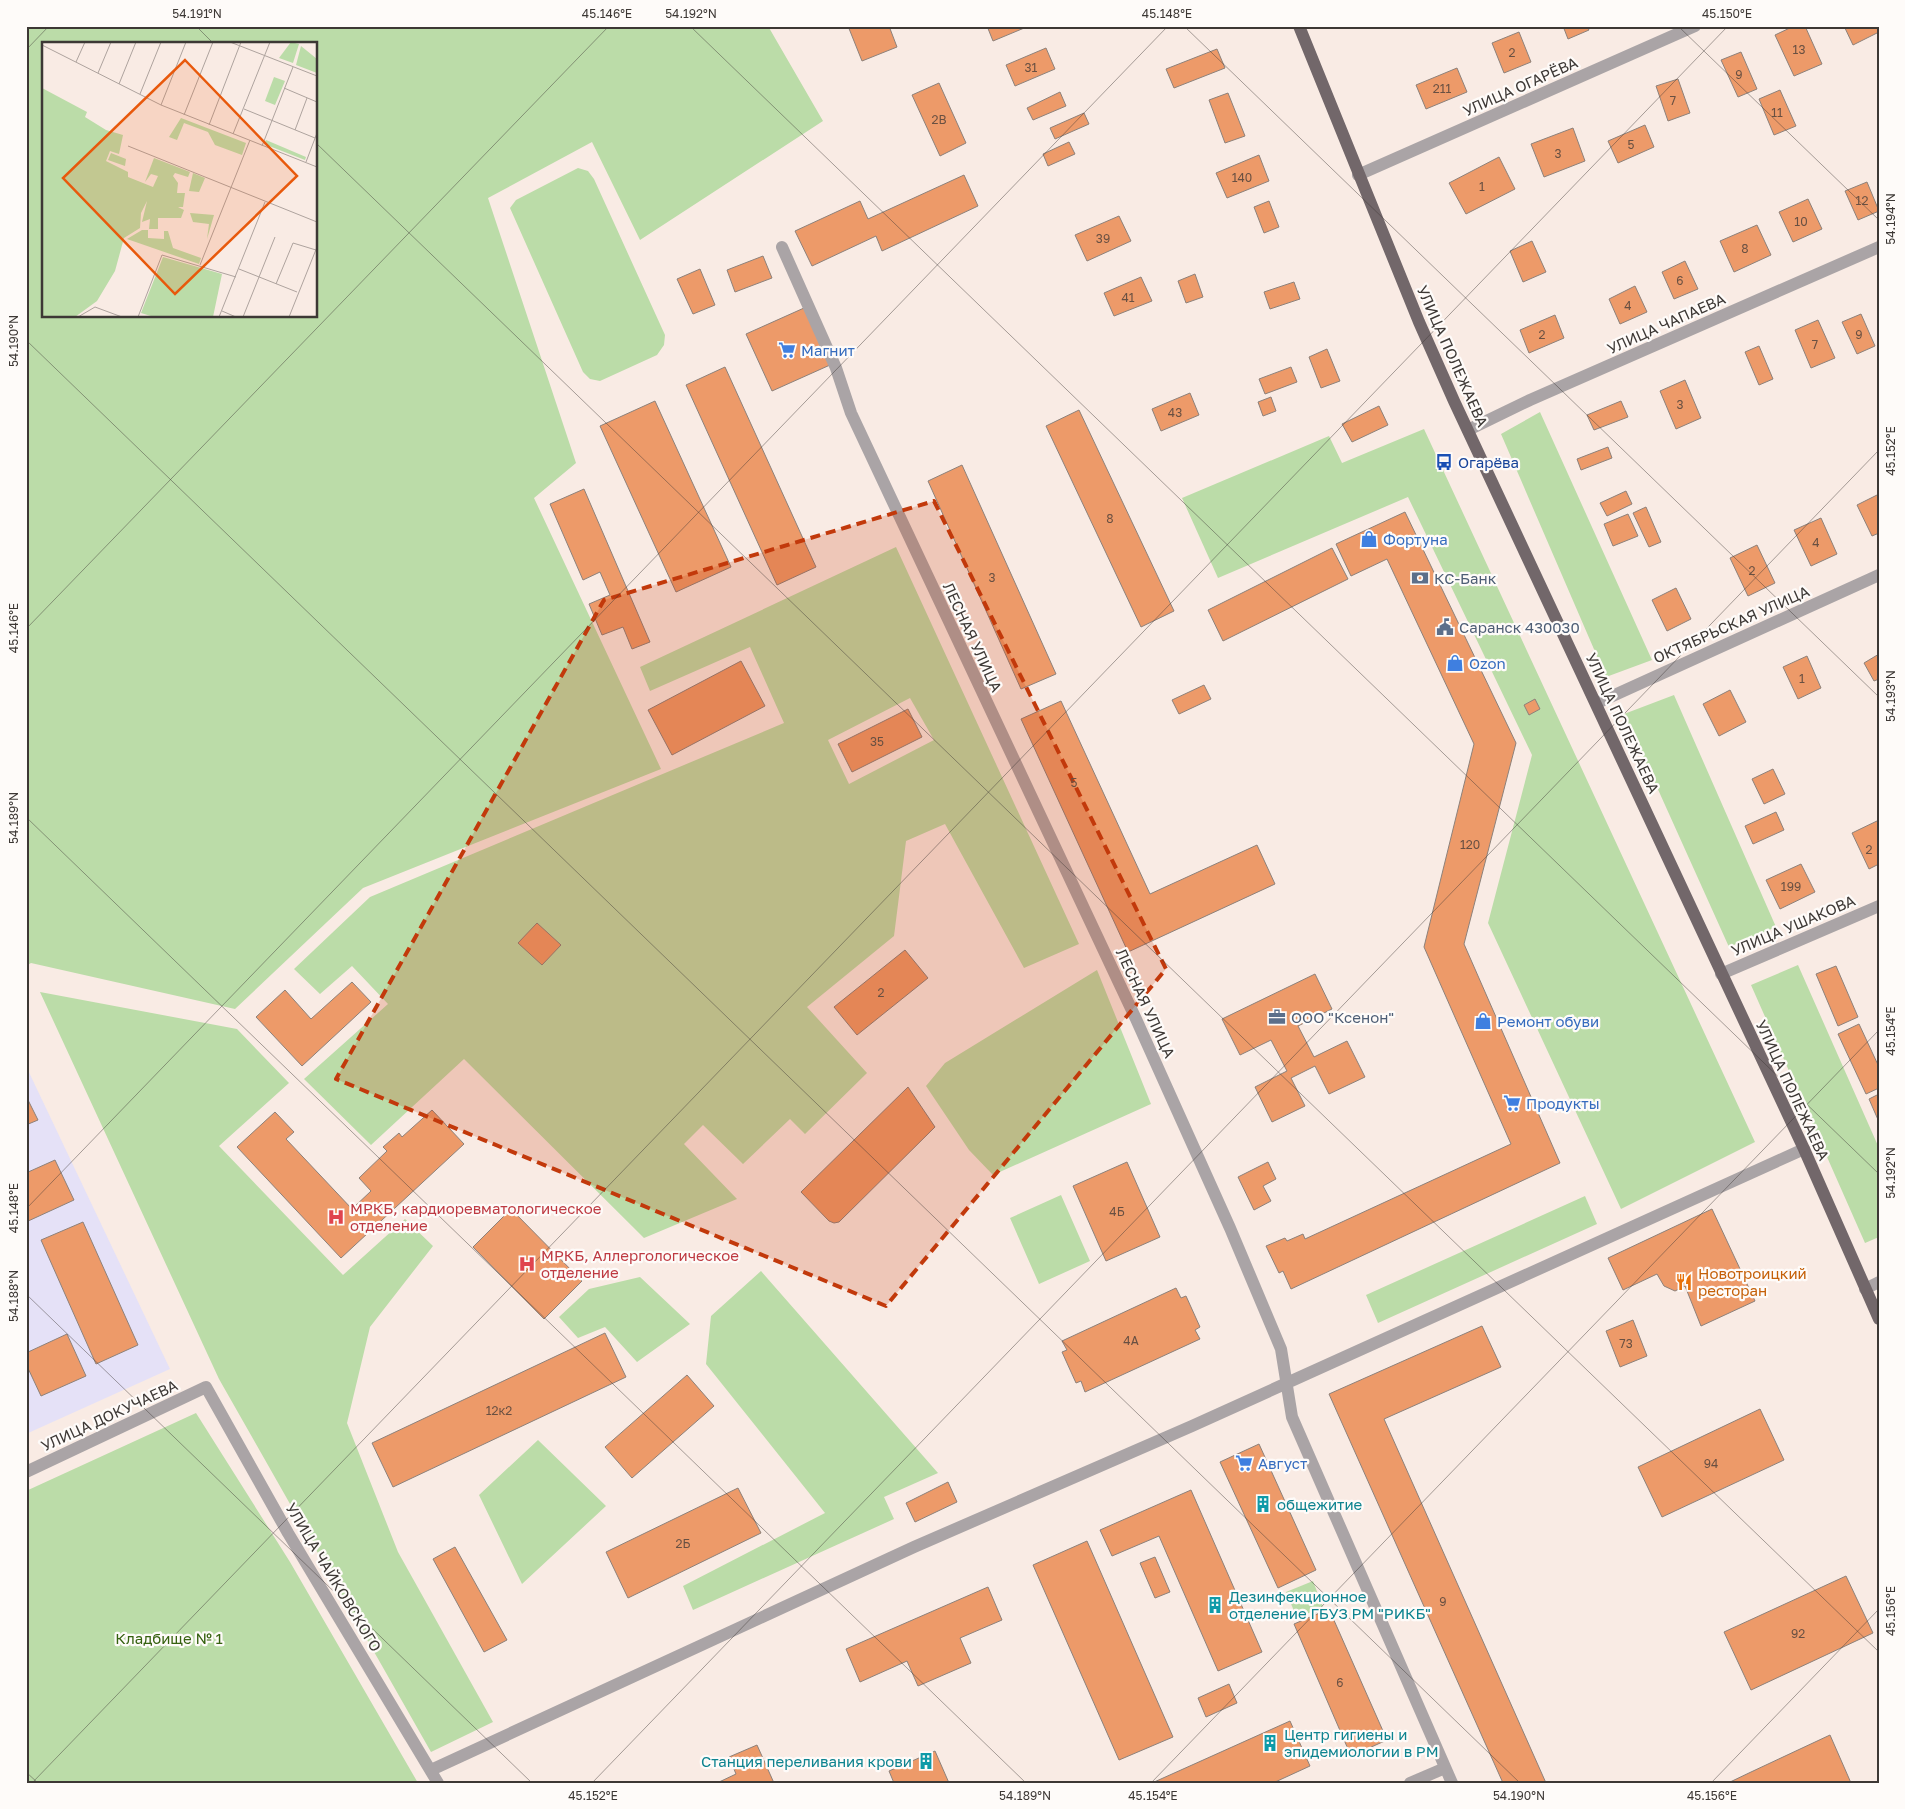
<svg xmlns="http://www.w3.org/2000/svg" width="1905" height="1809" font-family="'Golos Text',sans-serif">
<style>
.industrial{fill:#e5e1f7}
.green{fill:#bbdca8;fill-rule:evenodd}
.building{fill:#ed9a69;stroke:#8d817a}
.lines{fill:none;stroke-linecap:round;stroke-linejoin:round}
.street{stroke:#aaa4a6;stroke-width:12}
.primary{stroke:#72676a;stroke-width:12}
.marked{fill:#c2390b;fill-opacity:0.2;stroke:#c2390b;stroke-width:4;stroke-dasharray:10 6;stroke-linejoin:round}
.ticks{fill:none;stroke:#3d3835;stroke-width:1;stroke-opacity:0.45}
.labels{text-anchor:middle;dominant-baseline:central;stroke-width:4.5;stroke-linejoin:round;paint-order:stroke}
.number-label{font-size:12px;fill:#695042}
.street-label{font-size:15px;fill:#3d3835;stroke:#fefbf9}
.shop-label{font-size:15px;fill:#366cbe;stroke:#fefbf9;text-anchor:start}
.transit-label{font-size:15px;fill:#164399;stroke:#fefbf9;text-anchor:start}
.service-label{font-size:15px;fill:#4e5e75;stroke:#fefbf9;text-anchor:start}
.health-label{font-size:15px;fill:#be3a42;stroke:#fefbf9;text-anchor:start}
.food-label{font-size:15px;fill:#c56008;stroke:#fefbf9;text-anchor:start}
.culture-label{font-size:15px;fill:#0d838f;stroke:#fefbf9;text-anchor:start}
.park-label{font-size:15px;fill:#35610f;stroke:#fefbf9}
.inset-road{fill:none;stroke:#aea39e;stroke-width:1}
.view{fill:#e8590c;fill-opacity:0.15;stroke:#e8590c;stroke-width:2.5}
.inset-edge{fill:none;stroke:#3d3835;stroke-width:2.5}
.neatline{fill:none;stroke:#3d3835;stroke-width:2}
.ticks-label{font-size:12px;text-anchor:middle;fill:#3d3835}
</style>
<rect width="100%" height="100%" fill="#f9ebe4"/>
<path class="industrial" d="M26,1066L170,1369L26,1434Z"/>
<path class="green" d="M26,26H768L823,121L640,240L592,142L488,198L576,463L534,498L661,769L363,888L235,1009L31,963L26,966ZM44,44H316V316H44Z
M578,168L588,171L594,179L665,335L664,345L657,355L600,381L590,379L583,372L510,208L516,200Z
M1540,412L1652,660L1606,677L1501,434Z
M1424,429L1755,1142L1621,1209L1488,923L1532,755L1408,497L1218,578L1182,498L1329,436L1342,463Z
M896,547L1079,944L1024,968L945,824L906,841L894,936L807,1007L867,1073L805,1134L790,1119L743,1164L703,1125L684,1144L737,1199L644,1238L464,1059L371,1145L304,1079L388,1004L352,966L320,994L294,969L370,897L784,723L750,647L650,691L640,667ZM910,698L934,740L849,784L828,740Z
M1674,695L1776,927L1729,947L1624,714Z
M1798,965L1879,1148V1237L1865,1243L1751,985Z
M1097,970L1151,1104L993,1175L969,1150L926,1086L945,1063Z
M40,992L237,1029L289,1083L219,1146L343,1275L405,1219L433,1246L370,1327L347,1423L398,1552L493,1722L431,1752L219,1379Z
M1061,1195L1090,1261L1039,1284L1010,1218Z
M1585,1196L1597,1224L1378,1323L1366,1295Z
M761,1271L938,1473L884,1497L894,1519L693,1610L683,1586L825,1513L706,1364L711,1316Z
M640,1277L690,1324L637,1362L605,1327L578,1338L559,1317L589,1289Z
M196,1413L290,1562L418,1783H26V1491Z
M538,1440L606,1506L522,1584L479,1495Z
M1313,1581L1323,1607L1297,1618L1286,1592Z"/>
<path class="building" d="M848,26H889L897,47L862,61Z
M987,26H1029L993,41Z
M1563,26H1587L1589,30L1568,39Z
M1794,26H1805L1822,64L1794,76L1775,35Z
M1844,26H1879V32L1853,45Z
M1519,32L1531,62L1504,73L1492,43Z
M1046,48L1055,69L1015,86L1006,65Z
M1217,49L1225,68L1174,88L1166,69Z
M1741,52L1757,89L1738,97L1721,60Z
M1457,68L1467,92L1426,109L1416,85Z
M1678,79L1690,113L1668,121L1656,86Z
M939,83L966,143L940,156L912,95Z
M1780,90L1796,126L1774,135L1759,99Z
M1060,92L1066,106L1033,120L1027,108Z
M1228,93L1245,136L1225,143L1209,100Z
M1084,113L1089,124L1055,139L1050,128Z
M1645,125L1654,147L1618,163L1608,141Z
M1573,128L1585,161L1544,177L1531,144Z
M1069,142L1075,154L1048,166L1043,154Z
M1259,155L1269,181L1227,198L1216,173Z
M1499,157L1515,189L1466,214L1449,183Z
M964,175L978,206L882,251L876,236L812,266L795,231L860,201L868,219Z
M1867,182L1879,211L1858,220L1845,191Z
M1808,199L1822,229L1793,242L1779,212Z
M1269,201L1279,227L1264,233L1254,207Z
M1119,216L1131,241L1087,261L1075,235Z
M1757,225L1771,255L1734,272L1720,241Z
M1532,241L1546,272L1523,282L1510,251Z
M763,256L772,278L735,292L727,270Z
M1685,261L1698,289L1674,299L1662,272Z
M700,269L715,305L693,314L677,279Z
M1195,274L1203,297L1186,303L1178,281Z
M1141,277L1152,301L1114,316L1104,293Z
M1294,282L1300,299L1270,309L1264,292Z
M1635,286L1647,312L1620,324L1609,299Z
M804,308L830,365L772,391L746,334Z
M1861,314L1875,346L1857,354L1842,322Z
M1555,315L1564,338L1529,353L1520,330Z
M1818,320L1835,358L1811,368L1795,330Z
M1759,346L1773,379L1759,385L1745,352Z
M1327,349L1340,381L1321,388L1309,357Z
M725,367L816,567L777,585L686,385Z
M1291,367L1297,382L1265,394L1259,379Z
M1685,380L1701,418L1676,429L1660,391Z
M1190,393L1199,415L1161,431L1152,409Z
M1271,397L1276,411L1263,416L1258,402Z
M655,401L731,567L676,592L600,426Z
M1621,401L1628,417L1594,430L1587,415Z
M1379,406L1388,425L1352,442L1342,424Z
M1079,410L1174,611L1141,627L1046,426Z
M1608,447L1612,458L1581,470L1577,459Z
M962,465L1056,674L1021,689L928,481Z
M584,489L650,642L632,649L623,627L602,635L589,604L610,595L600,572L583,580L550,504Z
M1626,491L1632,504L1607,516L1600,503Z
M1879,494V533L1872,536L1857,505Z
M1646,507L1661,542L1649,547L1633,513Z
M1405,512L1516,743L1464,944L1560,1163L1291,1289L1283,1271L1279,1273L1266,1246L1285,1238L1287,1241L1303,1234L1305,1239L1511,1144L1424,947L1474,744L1387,559L1351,576L1336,544Z
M1628,514L1638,536L1613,546L1604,524Z
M1821,518L1837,554L1811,566L1794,530Z
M1757,545L1775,583L1748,596L1730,558Z
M1332,548L1348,579L1223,641L1208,610Z
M1676,588L1691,619L1667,631L1652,600Z
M1879,654V679L1874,681L1864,663Z
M1807,656L1821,688L1798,699L1783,667Z
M741,661L765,706L672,755L648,710Z
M1204,685L1211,699L1179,714L1172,700Z
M1730,690L1746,722L1719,736L1703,704Z
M1535,699L1540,709L1529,715L1524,705Z
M1061,701L1150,894L1257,845L1275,884L1128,952L1021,719Z
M908,709L922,737L852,772L838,744Z
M1773,769L1785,794L1764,804L1752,779Z
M1776,812L1784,830L1753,844L1745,826Z
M1879,820V864L1869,869L1852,833Z
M1801,864L1815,892L1780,909L1766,880Z
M537,923L561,945L542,965L518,943Z
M905,950L928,978L857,1035L834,1007Z
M1836,966L1858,1017L1838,1026L1816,974Z
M1315,974L1332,1009L1298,1026L1314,1057L1347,1041L1365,1077L1329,1094L1315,1066L1291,1078L1305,1106L1272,1122L1255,1087L1287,1071L1271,1040L1240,1055L1222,1019Z
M352,982L371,1002L302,1066L256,1017L285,990L311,1019Z
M1859,1024L1879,1067V1088L1866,1094L1838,1034Z
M908,1087L935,1127L839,1222L834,1223L829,1221L801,1192Z
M1879,1094V1122L1869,1099Z
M26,1096L38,1120L26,1125Z
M432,1110L464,1144L341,1258L237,1147L275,1112L294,1132L286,1139L352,1209L371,1191L359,1178L387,1151L383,1147L399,1133L402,1137Z
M55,1160L74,1200L26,1222V1173Z
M1127,1162L1160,1237L1106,1261L1073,1186Z
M1268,1162L1276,1179L1263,1186L1271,1201L1254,1210L1238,1177Z
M511,1209L582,1281L544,1319L473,1247Z
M1712,1209L1755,1301L1701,1326L1685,1286L1675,1291L1664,1286L1657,1274L1623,1290L1608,1258Z
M83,1222L138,1345L96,1364L41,1240Z
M1176,1288L1181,1298L1186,1296L1200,1327L1195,1330L1200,1339L1085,1392L1081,1381L1076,1383L1062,1352L1067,1350L1062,1341Z
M1633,1320L1647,1356L1620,1367L1606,1331Z
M1482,1326L1501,1367L1384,1419L1546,1783H1503L1329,1394Z
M605,1333L626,1377L393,1487L372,1443Z
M67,1334L86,1376L41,1396L26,1364V1353Z
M687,1375L714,1406L632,1478L605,1447Z
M1760,1409L1784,1460L1662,1517L1638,1467Z
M1259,1444L1316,1570L1278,1588L1220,1462Z
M948,1482L957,1502L915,1522L906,1503Z
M738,1488L761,1533L628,1598L606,1552Z
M1191,1490L1262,1652L1218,1671L1159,1536L1112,1556L1100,1530Z
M1087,1541L1173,1737L1119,1760L1033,1565Z
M455,1547L507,1640L484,1652L433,1559Z
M1155,1557L1170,1592L1155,1598L1140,1563Z
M1846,1576L1873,1633L1751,1690L1724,1632Z
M988,1587L1002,1620L960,1638L971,1663L918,1686L907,1661L860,1682L846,1649Z
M1329,1609L1387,1740L1351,1756L1294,1624Z
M1229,1684L1237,1703L1206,1717L1198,1698Z
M1290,1721L1310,1766L1273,1783H1152Z
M1830,1735L1851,1783H1728L1751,1772Z
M757,1745L774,1783H717L736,1774L729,1757Z
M935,1751L949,1783H894L889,1771Z"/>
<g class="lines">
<path class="street" d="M1358,175L1695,26
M782,247L836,368L851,413L1136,1019L1230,1228L1281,1349L1292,1417L1452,1783
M1468,430L1530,400L1879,247
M1597,703L1879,575
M1721,974L1879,906
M1865,1289L1879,1282
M26,1472L206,1387L288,1533L438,1783
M431,1770L914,1547L1192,1426L1804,1149
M1410,1783L1445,1768"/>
<path class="primary" d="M1299,26L1419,322L1454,401L1804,1149L1879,1319"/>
</g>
<path class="marked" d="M934,501L1166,969L886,1306L336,1079L604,600Z"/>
<path class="ticks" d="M196,26L214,44M690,26L1879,1174M1184,26L1879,697M1678,26L1879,220M26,50L49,26M316,143L1879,1652M26,340L1520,1783M26,629L609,26M26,817L1026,1783M26,1209L1168,26M26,1294L532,1783M26,1772L38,1783M32,1783L1728,26M592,1783L1879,450M1151,1783L1879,1030M1711,1783L1879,1609"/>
<defs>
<g id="supermarket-bare" transform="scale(1.35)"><path d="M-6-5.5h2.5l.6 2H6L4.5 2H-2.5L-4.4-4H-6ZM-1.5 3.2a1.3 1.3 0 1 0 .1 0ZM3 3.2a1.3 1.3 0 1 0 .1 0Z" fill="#3f7fe0" stroke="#fefbf9" stroke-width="2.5" paint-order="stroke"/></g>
<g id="bus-bare" transform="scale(1.35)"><path d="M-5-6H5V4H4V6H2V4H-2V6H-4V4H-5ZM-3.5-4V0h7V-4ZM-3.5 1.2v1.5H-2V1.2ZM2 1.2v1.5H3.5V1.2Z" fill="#1a4fb4" stroke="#fefbf9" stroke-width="2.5" paint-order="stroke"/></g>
<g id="shop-bare" transform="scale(1.35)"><path d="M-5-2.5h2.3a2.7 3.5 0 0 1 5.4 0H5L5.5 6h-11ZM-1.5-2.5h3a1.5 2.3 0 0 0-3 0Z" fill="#3f7fe0" stroke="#fefbf9" stroke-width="2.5" paint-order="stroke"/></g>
<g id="bank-bare" transform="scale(1.35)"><path d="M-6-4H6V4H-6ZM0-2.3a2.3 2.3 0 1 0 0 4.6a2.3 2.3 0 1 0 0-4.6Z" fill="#5c6f8a" stroke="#fefbf9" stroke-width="2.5" paint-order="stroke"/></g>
<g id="civic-bare" transform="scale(1.35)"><path d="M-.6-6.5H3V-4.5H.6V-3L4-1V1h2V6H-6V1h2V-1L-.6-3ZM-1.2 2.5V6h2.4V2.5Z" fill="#5c6f8a" stroke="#fefbf9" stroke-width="2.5" paint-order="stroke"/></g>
<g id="office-bare" transform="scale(1.35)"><path d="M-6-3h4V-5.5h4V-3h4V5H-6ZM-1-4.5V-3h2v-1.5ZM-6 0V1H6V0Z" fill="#5c6f8a" stroke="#fefbf9" stroke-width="2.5" paint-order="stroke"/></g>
<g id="hospital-bare" transform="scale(1.35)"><path d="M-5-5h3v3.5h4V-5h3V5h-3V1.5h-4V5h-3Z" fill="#e0444e" stroke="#fefbf9" stroke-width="2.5" paint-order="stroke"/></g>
<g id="restaurant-bare" transform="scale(1.35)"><path d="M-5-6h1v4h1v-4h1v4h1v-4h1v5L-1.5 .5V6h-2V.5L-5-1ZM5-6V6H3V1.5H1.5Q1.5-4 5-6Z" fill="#e8710a" stroke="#fefbf9" stroke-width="2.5" paint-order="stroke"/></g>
<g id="building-bare" transform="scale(1.35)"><path d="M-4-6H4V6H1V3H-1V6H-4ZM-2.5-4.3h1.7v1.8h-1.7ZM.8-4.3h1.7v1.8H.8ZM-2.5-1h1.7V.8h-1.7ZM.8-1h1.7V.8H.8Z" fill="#0f9aa8" stroke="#fefbf9" stroke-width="2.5" paint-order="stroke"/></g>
</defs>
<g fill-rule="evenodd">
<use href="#supermarket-bare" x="787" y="350"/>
<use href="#bus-bare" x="1444" y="462"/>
<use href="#shop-bare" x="1369" y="539"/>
<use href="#bank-bare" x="1420" y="578"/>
<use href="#civic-bare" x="1445" y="627"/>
<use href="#shop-bare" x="1455" y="663"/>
<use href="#office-bare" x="1277" y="1017"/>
<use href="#shop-bare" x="1483" y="1021"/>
<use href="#supermarket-bare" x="1512" y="1103"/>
<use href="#hospital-bare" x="336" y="1217"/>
<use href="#hospital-bare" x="527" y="1264"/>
<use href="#restaurant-bare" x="1684" y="1282"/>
<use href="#supermarket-bare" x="1244" y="1463"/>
<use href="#building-bare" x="1263" y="1504"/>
<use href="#building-bare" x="1215" y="1605"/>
<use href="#building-bare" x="1270" y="1743"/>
<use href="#building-bare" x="926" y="1761"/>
</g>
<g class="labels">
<g class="number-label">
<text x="1799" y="49">13</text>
<text x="1512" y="52">2</text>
<text x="1031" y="67">31</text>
<text x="1739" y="74">9</text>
<text x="1442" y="88">211</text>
<text x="1673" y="100">7</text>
<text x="1777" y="112">11</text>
<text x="939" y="119">2В</text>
<text x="1631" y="144">5</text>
<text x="1558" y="153">3</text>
<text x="1242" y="177">140</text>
<text x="1482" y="186">1</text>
<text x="1862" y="200">12</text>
<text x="1801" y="221">10</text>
<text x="1103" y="238">39</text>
<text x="1745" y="248">8</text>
<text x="1680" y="280">6</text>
<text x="1128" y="297">41</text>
<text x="1628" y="305">4</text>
<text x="1542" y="334">2</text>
<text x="1859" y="334">9</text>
<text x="1815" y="344">7</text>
<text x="1680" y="404">3</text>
<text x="1175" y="412">43</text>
<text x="1110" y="518">8</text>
<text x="1816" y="542">4</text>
<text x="1752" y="570">2</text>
<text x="992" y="577">3</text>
<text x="1802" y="678">1</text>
<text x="877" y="741">35</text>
<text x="1074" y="782">5</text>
<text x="1470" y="844">120</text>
<text x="1869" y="849">2</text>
<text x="1791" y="886">199</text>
<text x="881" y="992">2</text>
<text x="1117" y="1211">4Б</text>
<text x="1131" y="1340">4А</text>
<text x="1626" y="1343">73</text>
<text x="499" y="1410">12к2</text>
<text x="1711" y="1463">94</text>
<text x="683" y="1543">2Б</text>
<text x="1443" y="1601">9</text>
<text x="1798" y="1633">92</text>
<text x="1340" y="1682">6</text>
</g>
<g class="street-label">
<text transform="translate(1520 86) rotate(-24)">УЛИЦА ОГАРЁВА</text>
<text transform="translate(1666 323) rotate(-24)">УЛИЦА ЧАПАЕВА</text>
<text transform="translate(1453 356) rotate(66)">УЛИЦА ПОЛЕЖАЕВА</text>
<text transform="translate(1731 624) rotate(-24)">ОКТЯБРЬСКАЯ УЛИЦА</text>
<text transform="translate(973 637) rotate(65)">ЛЕСНАЯ УЛИЦА</text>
<text transform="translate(1623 723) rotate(65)">УЛИЦА ПОЛЕЖАЕВА</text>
<text transform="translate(1793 925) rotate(-23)">УЛИЦА УШАКОВА</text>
<text transform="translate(1146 1003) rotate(65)">ЛЕСНАЯ УЛИЦА</text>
<text transform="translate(1793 1090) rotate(65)">УЛИЦА ПОЛЕЖАЕВА</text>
<text transform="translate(109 1415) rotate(-25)">УЛИЦА ДОКУЧАЕВА</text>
<text transform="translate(334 1577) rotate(59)">УЛИЦА ЧАЙКОВСКОГО</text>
</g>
<g class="shop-label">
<text x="801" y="350">Магнит</text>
<text x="1383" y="539">Фортуна</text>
<text x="1469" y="663">Ozon</text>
<text x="1497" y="1021">Ремонт обуви</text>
<text x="1526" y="1103">Продукты</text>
<text x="1258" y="1463">Август</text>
</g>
<g class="transit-label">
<text x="1458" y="462">Огарёва</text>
</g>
<g class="service-label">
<text x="1434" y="578">КС-Банк</text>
<text x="1459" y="627">Саранск 430030</text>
<text x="1291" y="1017">ООО "Ксенон"</text>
</g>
<g class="health-label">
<text x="350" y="1208">МРКБ, кардиоревматологическое<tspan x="350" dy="17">отделение</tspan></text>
<text x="541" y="1255">МРКБ, Аллергологическое<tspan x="541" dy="17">отделение</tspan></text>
</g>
<g class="food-label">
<text x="1698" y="1273">Новотроицкий<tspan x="1698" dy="17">ресторан</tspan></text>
</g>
<g class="culture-label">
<text x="1277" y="1504">общежитие</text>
<text x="1229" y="1596">Дезинфекционное<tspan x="1229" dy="17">отделение ГБУЗ РМ "РИКБ"</tspan></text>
<text x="1284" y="1734">Центр гигиены и<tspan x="1284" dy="17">эпидемиологии в РМ</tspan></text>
<text x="912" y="1761" text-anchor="end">Станция переливания крови</text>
</g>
<g class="park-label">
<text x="169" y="1638">Кладбище № 1</text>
</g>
</g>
<g transform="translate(42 42)">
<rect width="275" height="275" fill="#f9ebe4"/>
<path d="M249,0L257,2L251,21L237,16ZM259,4L275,17V31L254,23ZM232,35L243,39L233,63L223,59ZM0,46L45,70L43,75L64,88L81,93L77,112L68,109L64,119L86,130V135L111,145L116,134L109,132L103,140L112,116L148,130L146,135L133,131L131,134L136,141L135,151H143L141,165H136L142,168L139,176H116V187H107L108,177L100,180L105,159L99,171L98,186L82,196L73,229L55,259L33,275H0ZM139,76L204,101L200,113L173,103L166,90L142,81L135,98L127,95ZM224,98L264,115L263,118L222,102ZM69,111L84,117L83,124L66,118ZM151,131L163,136L157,150L147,149ZM148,171L172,173L165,197L167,182L151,180ZM100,188H106V196L122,197V189H126L131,206L159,216L157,222L85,197ZM121,215L180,232L171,275H112L99,271Z" fill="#bbdca8"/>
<path class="inset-road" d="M188,0L275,34M0,3L119,63L275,125M34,20L43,0M56,31L69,0M77,42L94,0M242,46L275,60M98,52L119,0M119,63L144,0M202,67L273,96M142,73L171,0M167,83L199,0M253,88L265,56M191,92L228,0M86,104L275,180M220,104L251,25M264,120L275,91M158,223L208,98M197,227L255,250M234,242L251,201L274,208M180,269L194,275M36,275L53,265L80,275M96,275L120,213L194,235M177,275L223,160M201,275L233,195M247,275L275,205"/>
<path class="view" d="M143,18L255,134L133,252L21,136Z"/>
<rect width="275" height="275" class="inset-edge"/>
</g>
<rect width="1905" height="1809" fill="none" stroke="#fefbf9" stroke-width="55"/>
<rect x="28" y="28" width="1850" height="1754" class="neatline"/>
<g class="ticks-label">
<text x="197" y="18">54.191°N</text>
<text x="607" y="18">45.146°E</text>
<text x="691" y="18">54.192°N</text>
<text x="1167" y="18">45.148°E</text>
<text x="1727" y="18">45.150°E</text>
<text transform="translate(1891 219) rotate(-90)" y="4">54.194°N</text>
<text transform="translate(14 341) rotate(-90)" y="4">54.190°N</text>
<text transform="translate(1891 451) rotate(-90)" y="4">45.152°E</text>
<text transform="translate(14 628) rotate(-90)" y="4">45.146°E</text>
<text transform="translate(1891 696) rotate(-90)" y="4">54.193°N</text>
<text transform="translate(14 818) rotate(-90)" y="4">54.189°N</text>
<text transform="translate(1891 1031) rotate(-90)" y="4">45.154°E</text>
<text transform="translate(1891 1173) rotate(-90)" y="4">54.192°N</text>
<text transform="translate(14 1208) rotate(-90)" y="4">45.148°E</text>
<text transform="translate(14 1296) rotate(-90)" y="4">54.188°N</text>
<text transform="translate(1891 1611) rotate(-90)" y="4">45.156°E</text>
<text x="593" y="1800">45.152°E</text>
<text x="1025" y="1800">54.189°N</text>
<text x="1153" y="1800">45.154°E</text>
<text x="1519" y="1800">54.190°N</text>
<text x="1712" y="1800">45.156°E</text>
</g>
</svg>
